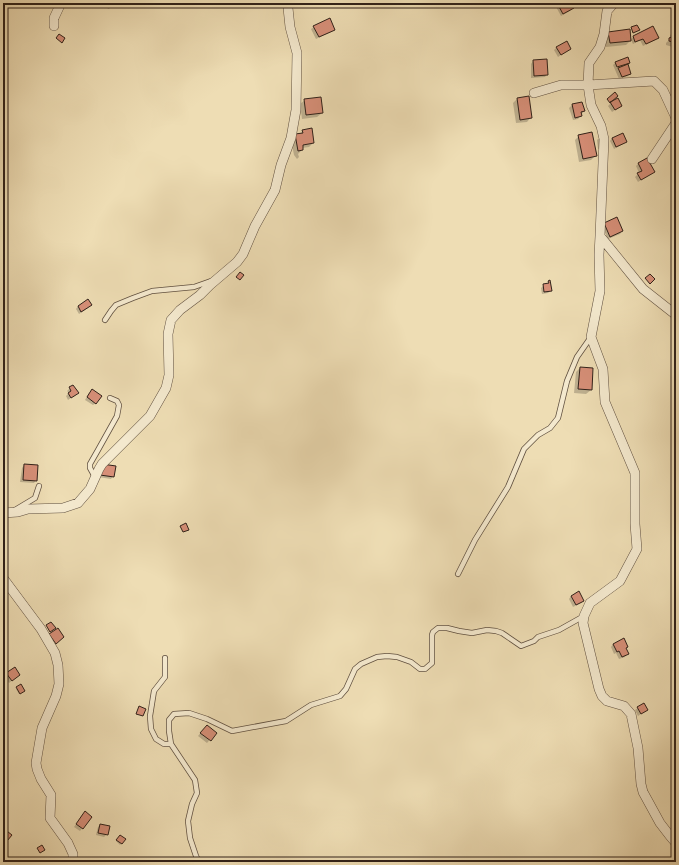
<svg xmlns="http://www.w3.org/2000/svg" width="679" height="865" font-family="'IM FELL English',serif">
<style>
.shadow{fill:#0003}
.building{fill:#d78f78;stroke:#302119}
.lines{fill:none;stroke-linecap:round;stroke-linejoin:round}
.lane-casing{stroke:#605040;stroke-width:6}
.street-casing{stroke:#605040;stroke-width:10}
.lane{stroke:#f4e9ce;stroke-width:4.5}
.street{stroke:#f4e9ce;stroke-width:9}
</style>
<rect width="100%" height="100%" fill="#eeddb4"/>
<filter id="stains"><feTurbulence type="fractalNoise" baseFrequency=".005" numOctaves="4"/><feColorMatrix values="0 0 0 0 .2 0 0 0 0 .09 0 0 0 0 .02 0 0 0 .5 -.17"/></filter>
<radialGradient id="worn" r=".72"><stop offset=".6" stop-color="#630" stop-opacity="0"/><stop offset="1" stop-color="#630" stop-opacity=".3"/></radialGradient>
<path class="shadow" d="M556,3H570L573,8L570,11L561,16L555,5Z
M110,4L112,7L108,9L107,7Z
M314,27L334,30L331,32L316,39L311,29Z
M653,28L657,38L655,40L643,46L640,40L633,44L631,40L626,45L606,47L605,37L609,33L630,40L633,37Z
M676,30V48L666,45V43L670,39V35Z
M557,47L570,49L558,57L554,50Z
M533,61L547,74L545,77L531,78V64Z
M629,62L627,64L630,73L628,76L619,79L613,65L615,63Z
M517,99L531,117L527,122L516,123L513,103Z
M305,100L322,113L317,117L302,119L300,104Z
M582,103L584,111L578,119L573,120L569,108L572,105Z
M611,103L621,106L612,112L608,106Z
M303,131L313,143L309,147L302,148V150L298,154L299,157L297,159L294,155L291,140L299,135Z
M579,136L596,155L591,160L579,162L575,140Z
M612,138L626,142L623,144L614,149L610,141Z
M598,139H602L601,148L598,149L597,140Z
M647,159L651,174L638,182L635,177L639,173L636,166L638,164Z
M604,223L622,231L620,234L608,239L602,226Z
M544,285L551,290L548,293L542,294L541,288Z
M78,306L88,308L79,314L76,309Z
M580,368L591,390L586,394L574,393L576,372Z
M70,388L75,395L68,400L66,396L69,393L67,391Z
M89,393L96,403L93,405L85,400Z
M24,465L36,480L34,483L20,482L22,468Z
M100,468L113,476L111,479L98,477Z
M579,592L583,601L581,603L573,607L569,599L571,596Z
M613,644L625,649L627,654L625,657L619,659L616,653L614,654L611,647Z
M7,674L17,677L9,683L4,676Z
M17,688L23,692L19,694L16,689Z
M638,708L647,710L638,716L635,710Z
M204,729L216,733L207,743L198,736Z
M82,815L91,817L80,831L74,827Z
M100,825L107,834L104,837L96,835L98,827Z
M120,836L124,839L120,845L116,841Z"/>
<path class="building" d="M557,3H571L574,8L563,14Z
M330,18L335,30L319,37L313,26Z
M637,25L640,30L633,33L631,27Z
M653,26L659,38L646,44L643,39L635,42L633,36Z
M630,29L631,41L610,43L608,32Z
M676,29V43L669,41V38L674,36L673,30Z
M59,34L65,38L62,43L56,38Z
M567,41L571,49L561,55L556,47Z
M628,57L630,63L617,67L615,62Z
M547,59L548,75L534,76L533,60Z
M628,64L631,74L622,77L618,68Z
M615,92L618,96L610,103L607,99Z
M529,96L532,118L520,120L517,98Z
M321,97L323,113L306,115L304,99Z
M618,98L622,106L615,110L610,102Z
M582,102L585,111L581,112L582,116L575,118L572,104Z
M312,128L314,143L303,145V150L298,151L295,134L303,133L302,130Z
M592,132L597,156L583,159L578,135Z
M623,133L627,142L616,147L612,138Z
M647,158L655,172L641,180L637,173L642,171L638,163Z
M617,217L623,231L610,237L604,223Z
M240,272L244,275L240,280L236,277Z
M650,274L655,279L650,284L645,278Z
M550,280L552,291L544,292L543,284L549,283L548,281Z
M88,299L92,305L81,312L78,306Z
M580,367L593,368L592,390L578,389Z
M73,385L79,393L71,398L68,393L71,391L69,387Z
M92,389L102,396L96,404L87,397Z
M24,464L38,465L37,481L23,480Z
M102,464L116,466L114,477L100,475Z
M186,523L189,530L183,532L180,526Z
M579,591L584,601L576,605L571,596Z
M51,622L56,628L50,632L46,625Z
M58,628L64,637L56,644L49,634Z
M624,638L628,647L626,648L629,654L622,657L619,651L617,652L613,644Z
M15,667L20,675L12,681L6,673Z
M21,684L25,691L20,694L16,687Z
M644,703L648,710L641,714L637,707Z
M139,706L146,709L143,716L136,714Z
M207,725L217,733L211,741L200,733Z
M85,811L92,817L83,829L76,824Z
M100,824L110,826L108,835L98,833Z
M3,828L12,835L3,846Z
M120,835L126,839L122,844L116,840Z
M42,845L45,850L40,853L37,848Z"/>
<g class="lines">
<g class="lane-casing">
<path id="lane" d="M105,320L111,311L116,305L133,298L152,291L194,287L211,281
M95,477L90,468V464L98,450L117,416L119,405L117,401L110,398
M15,510L35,498L39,486
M458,574L475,540L508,487L524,449L538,435L550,428L558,418L567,381L577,357L591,337
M165,658V677L154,691L150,716L151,729L156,739L164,744H171
M199,862L196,856L190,838L188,821L192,804L197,793L195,780L171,744L169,731V720L174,714L189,713L207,719L232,731L286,721L311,705L340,696L346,689L355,669L361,664L377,657L387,656L397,657L411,662L420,669H425L432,663V635L433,632L438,628H447L459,631L472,633L487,630L496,631L502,633L521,646L534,641L538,637L559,630L584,616"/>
</g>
<g class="street-casing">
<path id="street" d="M614,3L607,11L604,34L600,47L589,63L588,85L591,105L601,126L604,139L600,236L599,255L600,291L591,337L603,369L605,402L635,473V524L637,549L620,581L590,603L584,616L583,623L599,689L602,696L607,701L624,706L631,714L638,748L641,784L643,792L660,823L670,836L676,843
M54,26V18L61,3
M534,93L561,85H588L654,81L663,90L676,118
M652,159L676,123
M600,236L643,289L676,315
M3,513L18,512L28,509L63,508L78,503L90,489L99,469L102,464L150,416L166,388L169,375L168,334L171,320L180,310L200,295L210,285L237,262L243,254L255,226L275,190L281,165L291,138L296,110L297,53L290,27L288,8L289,3
M3,578L41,629L55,653L58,665L59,684L56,696L42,728L36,763L37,769L41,779L51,795L50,818L68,843L73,854V862"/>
</g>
<use href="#lane" class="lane"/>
<use href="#street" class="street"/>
</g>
<rect width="679" height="865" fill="none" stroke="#eeddb4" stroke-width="16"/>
<rect x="4" y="4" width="671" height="857" fill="none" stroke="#302119" stroke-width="2"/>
<rect x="8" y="8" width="663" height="849" fill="none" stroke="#302119"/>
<rect width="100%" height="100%" filter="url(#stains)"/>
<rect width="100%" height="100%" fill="url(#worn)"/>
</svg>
